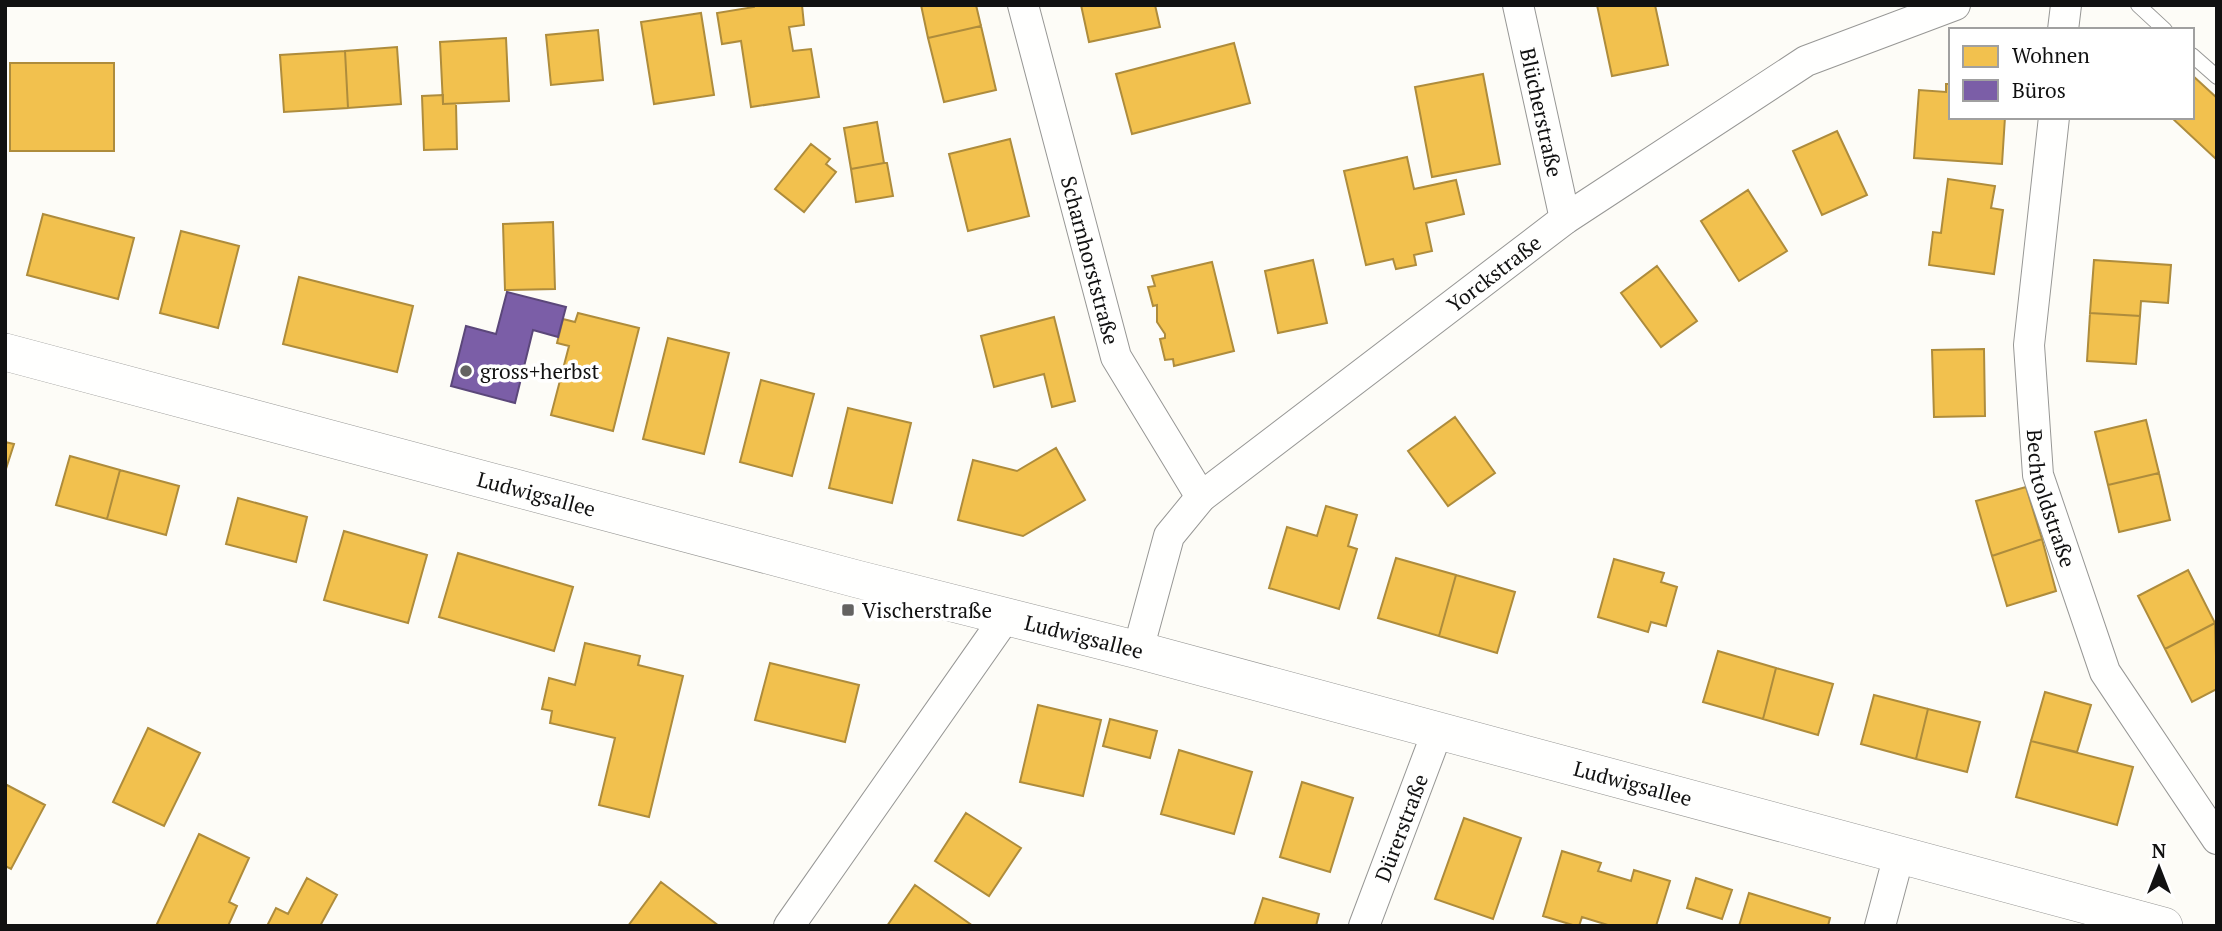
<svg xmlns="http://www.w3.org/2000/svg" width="2222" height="931" font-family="'PT Serif',serif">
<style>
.homes{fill:#f2c14e;stroke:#ae8c3c;stroke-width:2}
.offices{fill:#7b5ea7;stroke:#5b477a;stroke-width:2}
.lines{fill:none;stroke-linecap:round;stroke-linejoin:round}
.service-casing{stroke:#979795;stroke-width:16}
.minor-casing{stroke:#979795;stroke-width:32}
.tertiary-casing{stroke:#979795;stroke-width:38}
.service{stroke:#fffffe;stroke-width:14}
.minor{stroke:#fffffe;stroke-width:30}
.tertiary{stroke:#fffffe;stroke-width:37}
.poi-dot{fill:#646362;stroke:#fff;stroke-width:2.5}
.labels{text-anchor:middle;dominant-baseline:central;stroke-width:7;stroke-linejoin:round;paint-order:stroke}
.street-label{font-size:21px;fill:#111;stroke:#fff}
.poi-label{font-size:21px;fill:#111;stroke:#fff;text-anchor:start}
</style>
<rect width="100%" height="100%" fill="#fdfcf7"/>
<path class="homes" d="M754,5H802L804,25L789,27L793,51L811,49L819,97L751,107L741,41L722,44L717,13L754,7Z
M921,5H976L981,26L928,38Z
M1081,5H1155L1160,27L1089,42Z
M1597,5H1655L1668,65L1612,76Z
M701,13L714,95L654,104L641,22Z
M981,26L996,90L944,102L928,38Z
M598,30L603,80L551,85L546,35Z
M506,38L509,101L443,104L440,42Z
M1234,43L1250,103L1132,134L1116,74Z
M397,47L401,104L348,108L345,51Z
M345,51L348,108L284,112L280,55Z
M10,63H114V151H10Z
M1483,74L1500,164L1432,177L1415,87Z
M2192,75L2217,98V160L2171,117H2192Z
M1946,84H1951V117H2005L2002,164L1914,158L1919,90L1946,92Z
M443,95V104H456L457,149L424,150L422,96Z
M877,122L884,163L851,169L844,128Z
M1837,131L1867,195L1822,215L1793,151Z
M1010,139L1029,216L968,231L949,154Z
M811,144L830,159L826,164L836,172L804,212L775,189Z
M1407,157L1414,189L1456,180L1464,214L1426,223L1432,251L1414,255L1416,265L1396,269L1393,259L1366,265L1344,171Z
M884,163H887L893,196L856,202L851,169Z
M1948,179L1995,186L1991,208L2003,210L1994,274L1929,265L1933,232L1941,233Z
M1748,190L1787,251L1739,281L1701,221Z
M43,214L134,238L118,299L27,275Z
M553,222L555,289L505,290L503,224Z
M181,231L239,246L218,328L160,313Z
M1313,260L1327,323L1278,333L1265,271Z
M2094,260L2171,265L2168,303L2141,301L2140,316L2090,313Z
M1212,262L1234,351L1174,366L1173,359L1165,360L1160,339L1165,338V334L1157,322V305L1153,306L1148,287L1155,286L1152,276Z
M1657,266L1697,321L1661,347L1621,293Z
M299,277L413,306L397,372L283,344Z
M578,313L639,328L613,431L551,415L569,346L557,343L563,319L575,322Z
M2090,313L2140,316L2136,364L2087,361Z
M1054,317L1075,401L1052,407L1044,374L994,387L981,336Z
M668,338L729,353L704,454L643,439Z
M1984,349L1985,416L1934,417L1932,350Z
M761,380L814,394L792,476L740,462Z
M848,408L911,423L892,503L829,488Z
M1455,417L1495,473L1448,506L1408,451Z
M2146,420L2159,473L2108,485L2095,432Z
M5,442L14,444L5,472Z
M1056,448L1085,500L1023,536L958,520L973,460L1017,471Z
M70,456L120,470L107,519L56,505Z
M120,470L179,486L166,535L107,519Z
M2159,473L2170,520L2119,532L2108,485Z
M2026,487L2042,539L1992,556L1976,501Z
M238,498L307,517L296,562L226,544Z
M1326,506L1357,515L1348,546L1357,549L1339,609L1269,588L1287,527L1317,536Z
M344,531L427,555L408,623L324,600Z
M2042,539L2056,591L2007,606L1992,556Z
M458,553L573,587L554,651L439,617Z
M1396,558L1456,575L1439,636L1378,618Z
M1614,559L1664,573L1661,582L1677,587L1666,626L1651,622L1648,632L1598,617Z
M2188,570L2215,623L2165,649L2138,596Z
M1456,575L1515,592L1497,653L1439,636Z
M2215,623L2217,689L2192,702L2165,649Z
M585,643L640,656L638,665L683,676L649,817L599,805L615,738L550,723L552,711L542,709L549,678L575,685Z
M1718,651L1776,668L1763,719L1703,702Z
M770,663L859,685L845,742L755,720Z
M1776,668L1833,684L1818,735L1763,719Z
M2045,692L2091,705L2077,752L2031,741Z
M1874,695L1928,709L1916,759L1861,744Z
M1038,705L1101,720L1083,796L1020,782Z
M1928,709L1980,722L1967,772L1916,759Z
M1110,719L1157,731L1150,758L1103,746Z
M148,728L200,753L164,826L113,802Z
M2031,741L2133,767L2117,825L2016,797Z
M1179,750L1252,772L1234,834L1161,814Z
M1302,782L1353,798L1330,872L1280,857Z
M5,784L45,805L11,869L5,866Z
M966,813L1021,848L989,896L935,861Z
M1464,818L1521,838L1493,919L1435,899Z
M199,834L249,858L229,902L237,906L228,926H156Z
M1562,851L1601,863L1598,871L1631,881L1634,870L1670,881L1656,926H1611L1582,917L1579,926H1576L1543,916Z
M307,878L337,895L320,926H267L276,908L288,914Z
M1696,878L1732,890L1722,919L1687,908Z
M661,882L719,926H628Z
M915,885L973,926H887Z
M1749,893L1830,918L1828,926H1739Z
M1263,898L1319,914L1316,926H1254Z"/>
<path class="offices" d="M507,292L566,307L558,337L533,330L515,403L451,386L466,326L496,334Z"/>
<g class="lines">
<g class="service-casing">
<path id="service" d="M2138,5L2165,30
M2192,55L2217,77"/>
</g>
<g class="minor-casing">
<g id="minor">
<path id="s1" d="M1023,5L1116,357L1201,497"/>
<path id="s2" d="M1518,5L1565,219"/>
<path d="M2063,30L2066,5"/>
<path id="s3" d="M2054,117L2029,345L2038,475L2105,672L2217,839"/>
<path id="s4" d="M1138,650L1169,536L1201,497L1565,219L1806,61L1955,5"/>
<path d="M789,926L1007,615"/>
<path id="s5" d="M1364,926L1438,730"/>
<path d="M1880,926L1899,855"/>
</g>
</g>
<g class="tertiary-casing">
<g id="tertiary">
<path id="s6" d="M5,352L857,579L1138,650L2164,926"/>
</g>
</g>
<use href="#service" class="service"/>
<use href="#minor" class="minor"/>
<use href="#tertiary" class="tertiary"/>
</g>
<g class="poi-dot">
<circle cx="466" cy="371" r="7"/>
<rect x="841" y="603" width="14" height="14" rx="3.5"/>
</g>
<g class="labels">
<g class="street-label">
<text stroke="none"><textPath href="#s2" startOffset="110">Blücherstraße</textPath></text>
<text stroke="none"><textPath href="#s1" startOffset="264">Scharnhorststraße</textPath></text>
<text stroke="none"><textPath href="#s4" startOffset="537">Yorckstraße</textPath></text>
<text stroke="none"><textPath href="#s6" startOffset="550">Ludwigsallee</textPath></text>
<text stroke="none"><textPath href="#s3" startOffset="385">Bechtoldstraße</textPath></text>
<text stroke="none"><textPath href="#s6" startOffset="1116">Ludwigsallee</textPath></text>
<text stroke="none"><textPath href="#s6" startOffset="1684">Ludwigsallee</textPath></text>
<text stroke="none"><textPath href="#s5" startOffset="105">Dürerstraße</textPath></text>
</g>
<g class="poi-label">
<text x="480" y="371">gross+herbst</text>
<text x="862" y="610">Vischerstraße</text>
</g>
</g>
<rect width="2222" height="931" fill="none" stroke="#111111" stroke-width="14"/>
<rect x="1949" y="28" width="245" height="91" fill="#ffffff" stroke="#a0a0a0" stroke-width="2"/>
<rect x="1963" y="46" width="35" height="21" fill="#f2c14e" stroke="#a0a0a0" stroke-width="2"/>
<text x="2012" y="63" font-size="21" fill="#111111">Wohnen</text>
<rect x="1963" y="80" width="35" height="21" fill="#7b5ea7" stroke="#a0a0a0" stroke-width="2"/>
<text x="2012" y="98" font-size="21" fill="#111111">Büros</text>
<g transform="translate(2159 868)" stroke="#ffffff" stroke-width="5" paint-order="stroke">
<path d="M0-5L12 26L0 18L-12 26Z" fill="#111111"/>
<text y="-10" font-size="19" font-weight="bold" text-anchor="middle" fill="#111111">N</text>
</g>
</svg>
